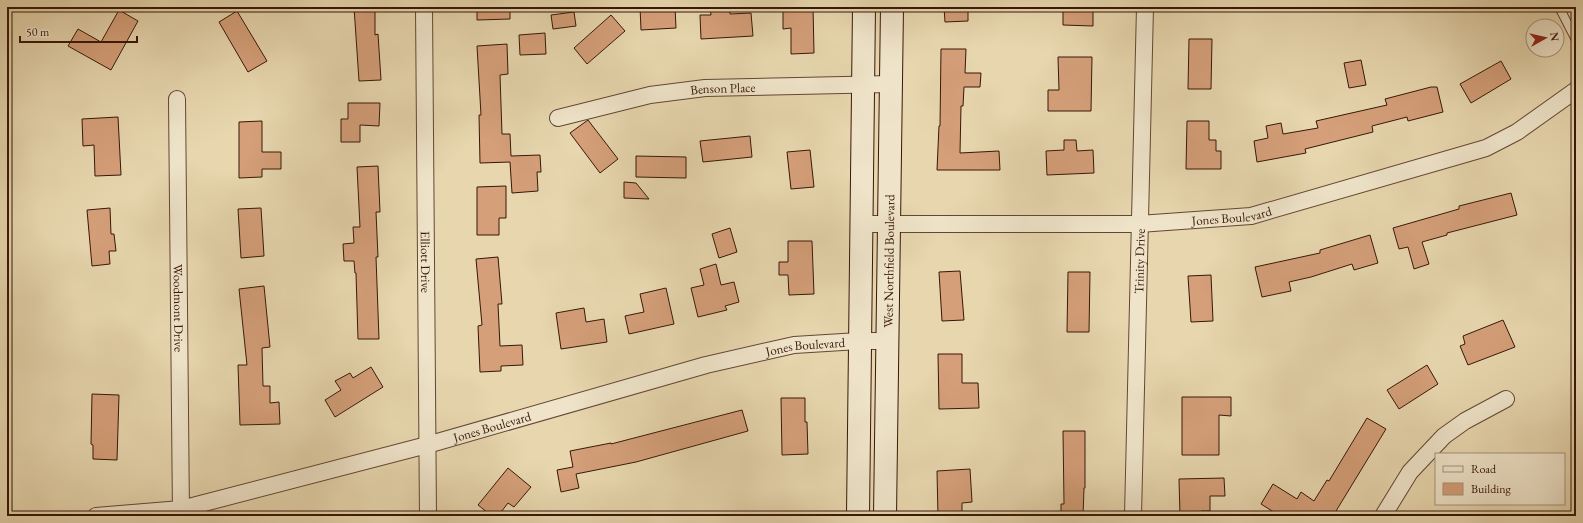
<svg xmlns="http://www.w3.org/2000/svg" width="1583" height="523" font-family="'EB Garamond',serif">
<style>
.building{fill:#d49f79;stroke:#381708}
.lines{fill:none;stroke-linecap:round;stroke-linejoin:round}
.lane-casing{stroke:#644732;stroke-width:10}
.street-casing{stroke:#644732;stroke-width:18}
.secondary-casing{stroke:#381708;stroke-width:24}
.lane{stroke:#efe4ca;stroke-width:8}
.street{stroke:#efe4ca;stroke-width:16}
.secondary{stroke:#efe4ca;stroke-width:22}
.labels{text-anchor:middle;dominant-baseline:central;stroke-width:4;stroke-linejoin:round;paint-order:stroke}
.street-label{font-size:13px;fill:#381708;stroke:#efe4ca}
</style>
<rect width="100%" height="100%" fill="#e7d6ae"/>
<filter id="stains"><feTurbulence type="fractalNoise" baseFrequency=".005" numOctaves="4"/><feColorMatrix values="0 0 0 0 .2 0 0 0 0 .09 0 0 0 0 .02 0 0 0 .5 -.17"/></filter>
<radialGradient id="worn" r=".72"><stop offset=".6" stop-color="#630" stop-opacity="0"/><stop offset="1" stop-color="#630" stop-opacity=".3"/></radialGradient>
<path class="building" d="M354,7H375V35L378,34L381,80L359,81Z
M477,7H510V19L477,20Z
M640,7H675L676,28L641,30Z
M710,7H730V14L751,13L753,36L701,39L700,15H711Z
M783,7H813L814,53L791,54V28L783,29Z
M944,7H968V21L945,22Z
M1063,7H1093V26L1063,25Z
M119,10L138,21L111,70L68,46L78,29L101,42Z
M237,11L267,61L248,72L219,22Z
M574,12L576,26L553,29L551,15Z
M611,15L625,31L587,64L574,48Z
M545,33L546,54L520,55L519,35Z
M1189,39H1212L1211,89H1188Z
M507,44L508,74L500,75L502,134H510L511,156L540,155L541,172H537L538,191L512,193L510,162L480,163L479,115H481L477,46Z
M941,49H966L965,73H981L980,87H964L963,106H961L960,153L999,151L1000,170H937L939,126H940Z
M1058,57H1092L1091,111H1048V90H1059Z
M1361,60L1366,85L1349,88L1344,63Z
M1501,61L1511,79L1471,103L1460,84Z
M1431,87H1437L1443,112L1408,121L1407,117L1372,126L1373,132L1305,149L1306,153L1257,162L1254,141L1268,138L1266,126L1281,123L1283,134L1318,128L1316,121L1387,105L1385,99Z
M348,103H380L379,126L360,125V142H341V119H348Z
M118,117L121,175L95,176L94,145L83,146L82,119Z
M588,120L618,159L600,173L570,133Z
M262,121V152H281V169H262V177L239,178V122Z
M1187,121H1209V140H1216V151H1221V169H1186Z
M750,136L752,157L703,162L700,141Z
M1064,140H1076L1077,151L1093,150L1094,173L1047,175L1046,151L1064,150Z
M810,150L814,187L791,189L787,152Z
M636,156L686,157V178L636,177Z
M378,166L380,212H376L378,257H376L379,339H358L356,273H355L354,261H344L343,244L354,243L353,227H360L357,167Z
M624,182L636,183L649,199L624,198Z
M506,186V218H499V235H477V187Z
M1511,193L1517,215L1447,233V235L1422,242L1429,264L1414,269L1408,247L1399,249L1393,228L1459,209V206Z
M110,208L111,234H114L116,251H109L110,264L92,266L87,210Z
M261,208L264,256L241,258L238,209Z
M730,228L737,252L719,258L712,234Z
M1370,235L1378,263L1354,270L1352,264L1311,277L1289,282L1291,291L1262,297L1255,267L1320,253V250Z
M788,241H812L814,294L789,295L788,275H779V262H788Z
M498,257L502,304H498L500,346L522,345L523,365L501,366V371L480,372L478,326L482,325L476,259Z
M716,264L721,285L734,282L739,302L725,306L727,310L698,317L691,288L704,285L700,269Z
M960,271L964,320L942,321L939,272Z
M1068,272H1090L1089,332H1067Z
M1211,275L1213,321L1191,322L1188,276Z
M264,286L270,347L262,348L263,386H270V403L279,402L280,424L240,425L238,365H247L239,289Z
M666,288L674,324L629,334L625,316L644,312L640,294Z
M584,308L586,322L604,319L607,342L561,349L556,313Z
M1503,320L1515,347L1468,365L1460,346L1465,344L1463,336Z
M938,354H962V383H978L979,408L939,409Z
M1427,365L1438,384L1399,409L1387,390Z
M371,367L383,387L335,417L325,400L341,390L335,381L350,373L353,378Z
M92,394L119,395L117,460L93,459V445L91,444Z
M1182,397H1231V416L1219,415V455H1182Z
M781,398H805V422H807L808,454L782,455Z
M742,410L748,431L636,462L576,474L579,488L561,492L557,470L573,467L570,451L611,443V444Z
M1367,418L1386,429L1333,516H1280L1261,504L1273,484L1297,499L1301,492L1314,501L1327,480L1329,481Z
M1063,431H1085V488H1084L1083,516H1061V504H1064Z
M508,468L531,487L514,507L508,503L498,516H492L478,505Z
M970,469L972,502L962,503V516H938L937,471Z
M1224,478L1225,496H1210V511H1201V516H1180L1179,479Z"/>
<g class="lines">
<g class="lane-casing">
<path id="lane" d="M1559,7L1576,40"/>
</g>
<g class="street-casing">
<g id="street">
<path id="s1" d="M424,7L428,516"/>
<path id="s2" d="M177,99L181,516"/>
<path id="s3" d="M558,118L650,95L705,88L890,84"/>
<path id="s4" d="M861,224H1139L1251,216L1486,148L1517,132L1576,90"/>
<path id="s5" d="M96,516L181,509L427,445L706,365L794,345L859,341H887"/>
<path id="s6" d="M1133,516L1145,7"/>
<path d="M1383,516L1410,472L1444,436L1465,421L1506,399"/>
</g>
</g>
<g class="secondary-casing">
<g id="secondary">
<path d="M858,516L864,7"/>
<path id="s7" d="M885,516L892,7"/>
</g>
</g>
<use href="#lane" class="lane"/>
<use href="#street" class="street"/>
<use href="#secondary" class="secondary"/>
</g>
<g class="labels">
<g class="street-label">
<text stroke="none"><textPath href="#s3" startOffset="168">Benson Place</textPath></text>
<text stroke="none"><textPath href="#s4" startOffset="371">Jones Boulevard</textPath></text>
<text stroke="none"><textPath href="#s7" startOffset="255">West Northfield Boulevard</textPath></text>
<text stroke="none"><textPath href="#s6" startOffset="255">Trinity Drive</textPath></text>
<text stroke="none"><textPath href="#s1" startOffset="255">Elliott Drive</textPath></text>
<text stroke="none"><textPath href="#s2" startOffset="209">Woodmont Drive</textPath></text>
<text stroke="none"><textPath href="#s5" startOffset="731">Jones Boulevard</textPath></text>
<text stroke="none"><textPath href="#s5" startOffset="407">Jones Boulevard</textPath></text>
</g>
</g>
<rect width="1583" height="523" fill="none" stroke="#e7d6ae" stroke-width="24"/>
<rect x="8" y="8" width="1567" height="507" fill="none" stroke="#381708" stroke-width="2"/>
<rect x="12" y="12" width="1559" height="499" fill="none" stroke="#381708"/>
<rect x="1435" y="453" width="130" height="52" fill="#efe4ca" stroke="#a6927c"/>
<rect x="1443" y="466" width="20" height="6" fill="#efe4ca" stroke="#a6927c"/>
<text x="1471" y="473" font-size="12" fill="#381708">Road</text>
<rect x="1443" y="483" width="20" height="12" fill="#d49f79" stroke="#a6927c"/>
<text x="1471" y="493" font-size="12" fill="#381708">Building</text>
<g transform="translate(1545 38) rotate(82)"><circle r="19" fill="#efe4ca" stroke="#a6927c"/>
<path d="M0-3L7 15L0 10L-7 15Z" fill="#8f2418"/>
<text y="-6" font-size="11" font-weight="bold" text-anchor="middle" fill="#381708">N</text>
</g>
<path d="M20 36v6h117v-6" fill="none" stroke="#381708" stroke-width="2"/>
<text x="26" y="36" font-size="12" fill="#381708" stroke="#efe4ca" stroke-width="3" paint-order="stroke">50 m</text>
<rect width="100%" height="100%" filter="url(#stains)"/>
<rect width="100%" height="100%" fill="url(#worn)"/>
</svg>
